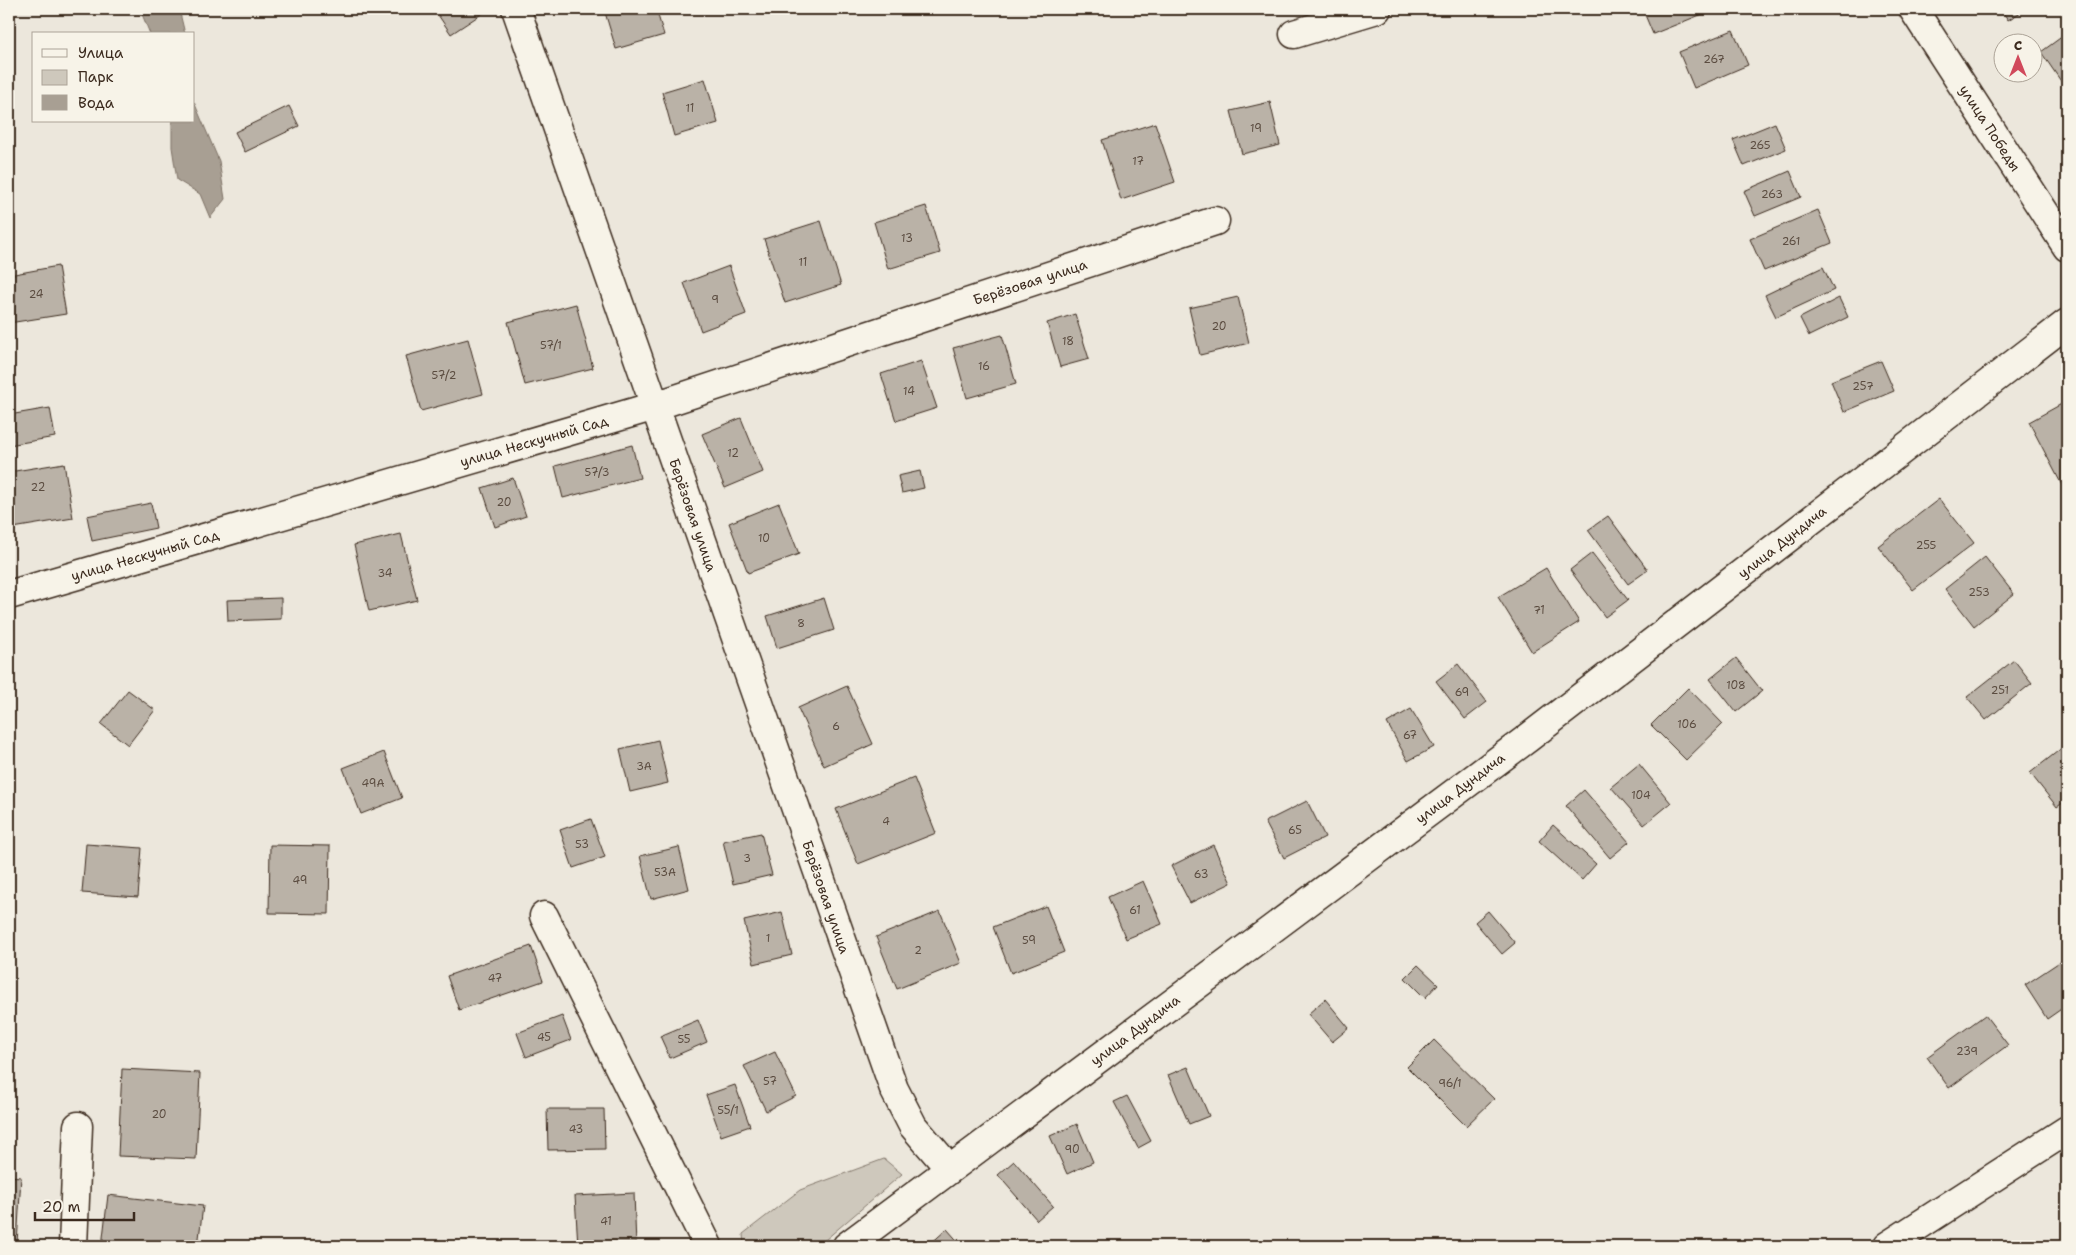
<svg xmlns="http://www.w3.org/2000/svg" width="2076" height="1255" font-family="'Shantell Sans',sans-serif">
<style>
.green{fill:#cec8bc;stroke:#84796d}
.water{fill:#a89f93;stroke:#7c7064}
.building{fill:#bab2a7;stroke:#3b2a1e}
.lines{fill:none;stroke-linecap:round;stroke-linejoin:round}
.minor-casing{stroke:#3b2a1e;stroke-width:31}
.minor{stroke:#f7f3e8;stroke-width:28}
.labels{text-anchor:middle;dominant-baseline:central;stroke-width:5;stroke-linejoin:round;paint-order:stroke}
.number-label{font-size:11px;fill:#5b4c40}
.street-label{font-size:14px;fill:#3b2a1e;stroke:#f7f3e8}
</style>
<rect width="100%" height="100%" fill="#ece7dc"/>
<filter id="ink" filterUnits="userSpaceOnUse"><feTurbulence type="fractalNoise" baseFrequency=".02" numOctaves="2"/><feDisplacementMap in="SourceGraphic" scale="10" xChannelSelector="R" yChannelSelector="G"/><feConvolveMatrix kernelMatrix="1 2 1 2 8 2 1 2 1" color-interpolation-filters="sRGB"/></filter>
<g filter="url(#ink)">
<path class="green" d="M884,1159L902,1174L818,1246H744L743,1234L800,1190Z"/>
<path class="water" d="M140,9H179L185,34H150Z
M194,102L219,161L225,199L210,218L200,194L177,180L172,147V121H194Z"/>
<path class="building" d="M434,9H489L451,34Z
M604,9H656L664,35L616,49Z
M1645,9H1715L1653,34L1643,10Z
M2001,9H2026L2008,20Z
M1733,30L1748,65L1694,88L1679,52Z
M2067,33V90L2041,52Z
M705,79L718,123L674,136L662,92Z
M1270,102L1280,145L1242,154L1231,111Z
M289,106L299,126L245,152L235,132Z
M1155,123L1175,182L1121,200L1102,140Z
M1775,123L1786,149L1744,166L1733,140Z
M1790,171L1801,197L1755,216L1744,191Z
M926,206L940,253L888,269L874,222Z
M1818,210L1832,243L1764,271L1750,239Z
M821,221L841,285L785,303L764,239Z
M58,266L66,314L9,323V275Z
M729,266L746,314L701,331L684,283Z
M1823,267L1834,290L1776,317L1765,295Z
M1238,297L1249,343L1200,355L1189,308Z
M1839,298L1848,317L1809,336L1800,318Z
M576,304L593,368L525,385L508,322Z
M1075,314L1089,359L1060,367L1047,323Z
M1002,335L1016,384L967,398L953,348Z
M468,339L483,394L421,411L406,356Z
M921,361L937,408L896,421L881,374Z
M1881,361L1894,391L1844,412L1831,381Z
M2067,401V487L2064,489L2029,422Z
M50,408L55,437L9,445V415Z
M741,418L763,472L725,488L702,434Z
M632,445L640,478L563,498L555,466Z
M64,463L73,518L13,528L9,502V472Z
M920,471L924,488L902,493L898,476Z
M513,478L526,516L495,527L482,488Z
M1939,499L1974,543L1913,590L1878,546Z
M151,503L156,528L92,541L87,516Z
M779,503L799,554L748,573L729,523Z
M1608,516L1648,570L1628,584L1588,530Z
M401,534L417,600L369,611L354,545Z
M1592,553L1628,600L1605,617L1570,570Z
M1985,557L2014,594L1974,626L1945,589Z
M1546,568L1579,622L1532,652L1498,597Z
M281,598V619L228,621L227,600Z
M824,598L834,630L777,648L767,616Z
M1736,658L1762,691L1736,712L1710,679Z
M2014,660L2032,683L1986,720L1967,697Z
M1458,664L1487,702L1465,719L1436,681Z
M847,686L873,744L824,766L798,708Z
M1688,688L1723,724L1686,760L1651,725Z
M128,690L155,710L128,745L101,724Z
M1411,709L1434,747L1408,761L1387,723Z
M658,740L668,783L630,792L620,749Z
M2067,744V800L2057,807L2030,773Z
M384,752L402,798L361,814L343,768Z
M1639,764L1671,803L1644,825L1611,787Z
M914,778L936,833L858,864L836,809Z
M1584,790L1629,842L1610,858L1566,806Z
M1307,801L1325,837L1284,858L1265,822Z
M591,819L605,857L573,868L560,830Z
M1553,825L1596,864L1582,880L1539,841Z
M761,833L772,875L733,884L723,841Z
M86,844L142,848L138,897L82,893Z
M270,845L330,846L329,914L269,913Z
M1213,845L1231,883L1190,903L1171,866Z
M679,847L689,889L651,899L640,856Z
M1143,881L1162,924L1126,939L1108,897Z
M1046,906L1064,952L1011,973L993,927Z
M940,911L961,963L897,989L876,937Z
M1488,911L1515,943L1502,954L1475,922Z
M782,912L792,955L754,964L744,921Z
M531,946L543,981L459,1010L447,976Z
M2061,961L2067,970V1005L2047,1019L2025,985Z
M1418,965L1438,984L1425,998L1405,978Z
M1325,999L1349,1028L1332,1042L1308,1014Z
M1985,1015L2008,1045L1949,1088L1927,1057Z
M562,1016L571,1040L526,1057L517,1033Z
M698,1020L707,1042L670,1058L660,1036Z
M1434,1040L1494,1099L1466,1126L1407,1067Z
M775,1052L796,1096L766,1111L744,1066Z
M1188,1067L1209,1116L1189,1124L1168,1075Z
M122,1069L200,1073L196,1159L118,1156Z
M735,1085L750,1126L721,1136L706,1095Z
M1127,1096L1151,1141L1138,1148L1114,1102Z
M547,1109H604L605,1149L548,1150Z
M1077,1124L1093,1162L1067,1174L1050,1136Z
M1014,1161L1053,1206L1037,1220L998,1175Z
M9,1176L21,1177L17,1244H9Z
M634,1193L636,1246H578L575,1196Z
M108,1195L203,1206L198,1246H102Z
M947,1229L962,1246H928Z"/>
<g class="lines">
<g class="minor-casing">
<path id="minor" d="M516,9L894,1089L913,1126L949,1168
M1913,9L2067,247
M1294,34L1377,9
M9,595L655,406L1215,221
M544,916L708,1246
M73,1246L78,1126
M847,1246L1528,738L2067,323
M1887,1246L2067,1130"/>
</g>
<use href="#minor" class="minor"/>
</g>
</g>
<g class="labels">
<g class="number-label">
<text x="1714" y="59">267</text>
<text x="690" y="108">11</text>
<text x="1256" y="128">19</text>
<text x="1760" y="145">265</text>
<text x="1138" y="161">17</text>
<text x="1772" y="194">263</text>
<text x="907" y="238">13</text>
<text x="1791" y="241">261</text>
<text x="803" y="262">11</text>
<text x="36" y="294">24</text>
<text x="715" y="299">9</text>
<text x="1219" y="326">20</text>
<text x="1068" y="341">18</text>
<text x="551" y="345">57/1</text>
<text x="984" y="366">16</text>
<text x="444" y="375">57/2</text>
<text x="1863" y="386">257</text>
<text x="909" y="391">14</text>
<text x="733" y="453">12</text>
<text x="597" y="472">57/3</text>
<text x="38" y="487">22</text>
<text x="504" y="502">20</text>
<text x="764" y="538">10</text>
<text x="1926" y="545">255</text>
<text x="385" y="573">34</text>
<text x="1979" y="592">253</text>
<text x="1539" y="610">71</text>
<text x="801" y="623">8</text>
<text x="1736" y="685">108</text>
<text x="2000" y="690">251</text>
<text x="1462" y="692">69</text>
<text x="1687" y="724">106</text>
<text x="836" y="726">6</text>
<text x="1410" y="735">67</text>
<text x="644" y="766">3А</text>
<text x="373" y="783">49А</text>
<text x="1641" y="795">104</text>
<text x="886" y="821">4</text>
<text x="1295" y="830">65</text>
<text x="582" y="844">53</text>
<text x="747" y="858">3</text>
<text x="665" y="872">53А</text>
<text x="1201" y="874">63</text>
<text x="300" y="880">49</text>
<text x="1135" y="910">61</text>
<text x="768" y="938">1</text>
<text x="1029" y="940">59</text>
<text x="918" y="950">2</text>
<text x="495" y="978">47</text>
<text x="544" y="1037">45</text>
<text x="684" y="1039">55</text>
<text x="1967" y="1051">239</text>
<text x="770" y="1081">57</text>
<text x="1450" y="1083">96/1</text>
<text x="728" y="1110">55/1</text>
<text x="159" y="1114">20</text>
<text x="576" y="1129">43</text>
<text x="1072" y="1149">90</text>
<text x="606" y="1221">41</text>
</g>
<g class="street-label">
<text transform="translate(1990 128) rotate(57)">улица Победы</text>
<text transform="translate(1030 282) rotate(-18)">Берёзовая улица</text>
<text transform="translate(534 441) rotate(-16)">улица Нескучный Сад</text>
<text transform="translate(693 515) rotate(71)">Берёзовая улица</text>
<text transform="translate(1782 542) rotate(-38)">улица Дундича</text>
<text transform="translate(145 555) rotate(-16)">улица Нескучный Сад</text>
<text transform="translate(1460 788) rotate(-37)">улица Дундича</text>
<text transform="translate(826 897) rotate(71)">Берёзовая улица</text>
<text transform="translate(1135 1030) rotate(-37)">улица Дундича</text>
</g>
</g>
<rect width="2076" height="1255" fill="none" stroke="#f7f3e8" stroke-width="30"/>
<rect x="15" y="15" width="2046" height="1225" fill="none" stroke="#3b2a1e" stroke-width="2" filter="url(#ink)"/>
<rect x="32" y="32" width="162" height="90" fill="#f7f3e8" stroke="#aca397"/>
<rect x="42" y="49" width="25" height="8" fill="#f7f3e8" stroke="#aca397"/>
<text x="78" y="58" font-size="15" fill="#3b2a1e">Улица</text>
<rect x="42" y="70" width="25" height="15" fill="#cec8bc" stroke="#aca397"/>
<text x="78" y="82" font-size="15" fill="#3b2a1e">Парк</text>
<rect x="42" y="95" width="25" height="15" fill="#a89f93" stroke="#aca397"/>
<text x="78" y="108" font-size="15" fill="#3b2a1e">Вода</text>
<g transform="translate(2018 58)"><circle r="24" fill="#f7f3e8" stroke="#aca397"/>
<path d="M0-4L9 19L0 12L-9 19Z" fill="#d1495b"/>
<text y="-8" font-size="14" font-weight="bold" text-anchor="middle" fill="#3b2a1e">С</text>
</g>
<path d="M35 1212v8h99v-8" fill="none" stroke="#3b2a1e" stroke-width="2.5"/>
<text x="42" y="1212" font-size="15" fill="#3b2a1e" stroke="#f7f3e8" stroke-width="4" paint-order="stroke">20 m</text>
</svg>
